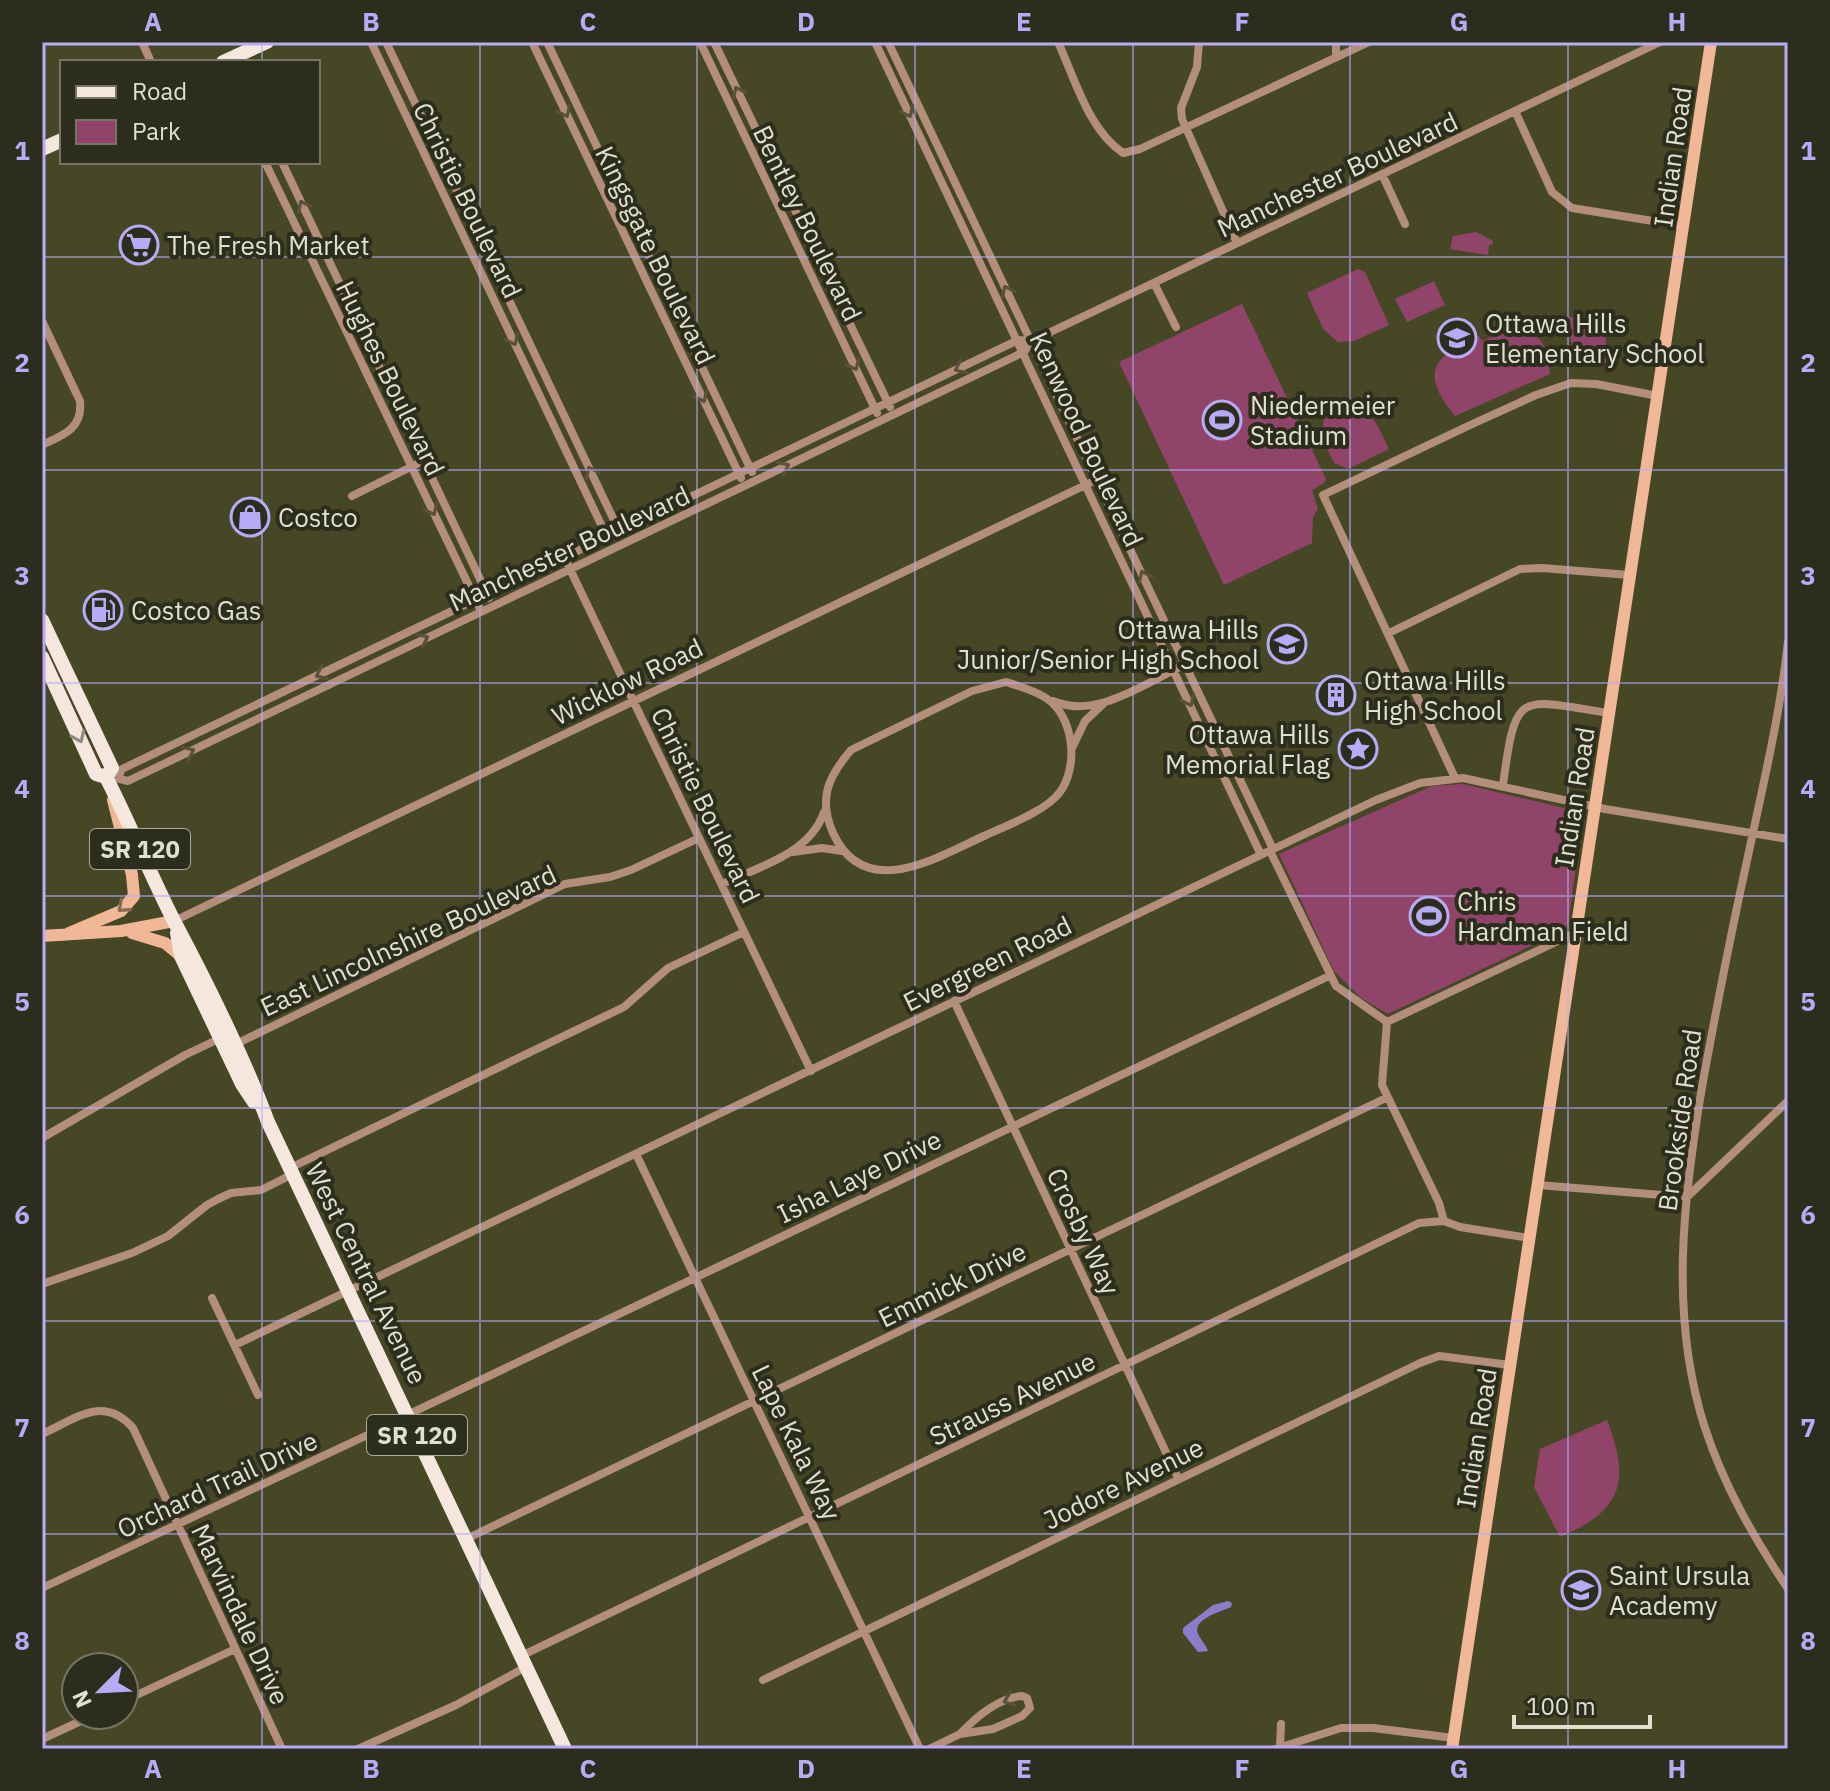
<svg xmlns="http://www.w3.org/2000/svg" width="1830" height="1791" font-family="'IBM Plex Sans',sans-serif">
<style>
.green{fill:#91446a}
.water{fill:#8b7dcb}
.lines{fill:none;stroke-linecap:round;stroke-linejoin:round}
.street{stroke:#b38f7b;stroke-width:8}
.secondary{stroke:#f1b898;stroke-width:12}
.primary{stroke:#f5e7de;stroke-width:14}
.oneway{stroke:#5b4f3e}
.oneway2{stroke:#908a7e}
.oneway3{stroke:#856c54}
.grid{fill:none;stroke:#b7abf7;stroke-width:2;stroke-opacity:0.55}
.labels{text-anchor:middle;dominant-baseline:central;stroke-width:8;stroke-linejoin:round;paint-order:stroke}
.shield{fill:#2c2d1d;stroke:#a9aa98;stroke-width:2}
.shield-label{font-size:24px;font-weight:bold;fill:#dfe0cd}
.street-label{font-size:26px;fill:#dfe0cd;stroke:#2c2d1d}
.poi-label{font-size:26px;fill:#dfe0cd;stroke:#2c2d1d;text-anchor:start}
.neatline{fill:none;stroke:#b7abf7;stroke-width:3}
.grid-label{font-size:26px;text-anchor:middle;font-weight:bold;fill:#b7abf7}
</style>
<rect width="100%" height="100%" fill="#464825"/>
<path class="green" d="M1476,232L1493,241L1492,245H1489L1488,255L1450,249L1453,236Z
M1358,269L1365,272L1389,325L1354,341L1338,342L1323,329L1307,293Z
M1434,281L1445,305L1407,322L1395,299Z
M1242,304L1326,479L1324,483L1312,490L1318,509L1313,517L1312,543L1224,585L1119,362Z
M1565,316L1599,322L1606,334V367L1584,366L1577,363Z
M1519,328C1546,337 1547,349 1550,374L1455,416C1419,373 1433,356 1479,336L1482,341L1504,331Z
M1350,405C1375,412 1378,427 1389,449L1348,469L1334,463C1326,447 1319,435 1325,417Z
M1463,784L1580,812L1583,817L1568,924L1564,930L1388,1014L1361,998L1334,971L1279,854L1432,786Z
M1607,1420C1630,1480 1624,1510 1560,1537L1534,1487L1540,1449Z"/>
<path class="water" d="M1228,1601L1232,1603L1231,1607C1220,1612 1192,1619 1198,1634C1201,1640 1206,1645 1208,1651L1198,1652L1183,1633V1628L1213,1605Z"/>
<g class="lines">
<path class="street" d="M142,42L151,62
M371,42L608,539
M386,42L621,535
M532,42L741,478
M547,42L752,472
M700,42L877,413
M714,42L890,407
M875,42L1261,855
M888,42L1273,849
M1058,42C1075,79 1088,129 1123,153L1140,149L1369,42
M1199,42L1197,67L1181,108L1182,119L1237,243
M1336,57V42
M1515,111L1552,192L1572,208L1684,226
M265,162L481,611
M282,162L489,598
M1382,174L1405,224
M1154,283L1176,327
M42,321L80,401C83,428 64,435 42,445
M352,496L425,460
M568,565L811,1071
M1389,633L1520,569L1542,568L1629,575
M1788,642C1780,715 1763,785 1748,856C1731,933 1716,1010 1702,1087C1683,1200 1669,1317 1705,1428C1724,1486 1754,1538 1788,1589
M1006,682C1019,686 1034,690 1046,698C1074,716 1079,766 1060,792C1046,811 1008,825 986,835C938,857 865,903 833,833C818,799 828,777 851,750L972,691Z
M1053,701C1094,719 1141,686 1178,668
M1072,748L1085,721L1103,704
M116,778L128,781L1024,352L1031,341
M118,778L122,769L1018,340L1031,341L1040,337L1660,42
M1455,778L1323,495L1468,426L1536,395L1571,383L1596,384L1658,396
M1503,785C1516,688 1518,699 1609,713
M1270,851L1336,986L1387,1022
M793,852L822,848L842,851
M722,884C758,867 810,854 824,812
M174,921L1098,479
M954,1001L1178,1478
M1387,1022L1382,1085L1439,1203L1444,1221
M1387,1022L1575,933
M234,1045L565,884L610,877L631,870L699,838
M42,1138L185,1055L223,1037
M636,1154L920,1749
M290,1168L624,1007L668,968L744,932
M1538,1185L1687,1197L1788,1101
M42,1284L132,1253L168,1236L207,1205L218,1199L231,1193L261,1190L293,1174
M212,1298L258,1395
M235,1345L1376,800L1420,783L1463,778L1605,809L1788,839
M407,1415L1329,976
M42,1434C76,1419 103,1394 133,1428L282,1749
M466,1539L1386,1098
M42,1588L408,1416
M521,1656L1419,1223L1444,1221L1460,1227L1529,1238
M763,1680L1420,1363L1439,1356L1510,1365
M124,1701L235,1649
M42,1739L94,1715
M1280,1747L1281,1724
M358,1749L456,1705L526,1667
M929,1749L960,1734L993,1729L1022,1716L1030,1708L1027,1698L1022,1696C998,1698 976,1717 960,1734
M1275,1749L1341,1728H1373L1454,1738"/>
<path class="secondary" d="M69,933L121,911L134,896L132,875L113,800
M132,933L165,943L181,956
M42,936L121,931L174,921
M1452,1749L1711,42"/>
<path class="primary" d="M223,62L267,42
M42,149L62,140
M42,620L112,768L106,777
M42,657L96,774L106,777C130,824 150,874 174,921C209,987 242,1053 268,1122L565,1749
M177,933L181,956L242,1084L254,1102"/>
</g>
<defs><path id="oneway-chevron" d="M-2-3.5L2.5 0L-2 3.5" fill="none" stroke-width="1.6" stroke-linecap="round" stroke-linejoin="round" transform="scale(2)"/></defs>
<g class="oneway">
<use href="#oneway-chevron" transform="translate(738 92) rotate(-116)"/>
<use href="#oneway-chevron" transform="translate(565 112) rotate(64)"/>
<use href="#oneway-chevron" transform="translate(908 112) rotate(64)"/>
<use href="#oneway-chevron" transform="translate(303 206) rotate(-116)"/>
<use href="#oneway-chevron" transform="translate(1007 291) rotate(-116)"/>
<use href="#oneway-chevron" transform="translate(513 340) rotate(64)"/>
<use href="#oneway-chevron" transform="translate(854 365) rotate(64)"/>
<use href="#oneway-chevron" transform="translate(960 368) rotate(154)"/>
<use href="#oneway-chevron" transform="translate(702 397) rotate(64)"/>
<use href="#oneway-chevron" transform="translate(784 467) rotate(-25)"/>
<use href="#oneway-chevron" transform="translate(591 472) rotate(-116)"/>
<use href="#oneway-chevron" transform="translate(432 510) rotate(64)"/>
<use href="#oneway-chevron" transform="translate(1144 576) rotate(-115)"/>
<use href="#oneway-chevron" transform="translate(423 639) rotate(-26)"/>
<use href="#oneway-chevron" transform="translate(321 674) rotate(155)"/>
<use href="#oneway-chevron" transform="translate(1189 701) rotate(65)"/>
<use href="#oneway-chevron" transform="translate(189 752) rotate(-26)"/>
<use href="#oneway-chevron" transform="translate(1009 1700) rotate(160)"/>
</g>
<use class="oneway2" href="#oneway-chevron" transform="translate(79 737) rotate(66)"/>
<use class="oneway3" href="#oneway-chevron" transform="translate(123 907) rotate(139)"/>
<path class="grid" d="M262,42V62M480,42V1749M697,42V1749M915,42V1749M1133,42V1749M1350,42V1749M1568,42V1749M262,162V1749M42,257H1788M42,470H1788M42,683H1788M42,896H1788M42,1108H1788M42,1321H1788M42,1534H1788"/>
<defs>
<g id="supermarket-ring" transform="scale(2)"><circle r="9.5" fill="#2c2d1d" stroke="#b7abf7" stroke-width="1.5"/><path d="M-6-5.5h2.5l.6 2H6L4.5 2H-2.5L-4.4-4H-6ZM-1.5 3.2a1.3 1.3 0 1 0 .1 0ZM3 3.2a1.3 1.3 0 1 0 .1 0Z" fill="#b7abf7"/></g>
<g id="school-ring" transform="scale(2)"><circle r="9.5" fill="#2c2d1d" stroke="#b7abf7" stroke-width="1.5"/><path d="M0-5L7-2L0 1L-7-2ZM-4 1L0 2.5L4 1V4Q0 6-4 4Z" fill="#b7abf7"/></g>
<g id="stadium-ring" transform="scale(2)"><circle r="9.5" fill="#2c2d1d" stroke="#b7abf7" stroke-width="1.5"/><path d="M0-5a6.5 5 0 1 0 0 10a6.5 5 0 1 0 0-10ZM-3.5-1.8h7v3.6h-7Z" fill="#b7abf7"/></g>
<g id="shop-ring" transform="scale(2)"><circle r="9.5" fill="#2c2d1d" stroke="#b7abf7" stroke-width="1.5"/><path d="M-5-2.5h2.3a2.7 3.5 0 0 1 5.4 0H5L5.5 6h-11ZM-1.5-2.5h3a1.5 2.3 0 0 0-3 0Z" fill="#b7abf7"/></g>
<g id="fuel-ring" transform="scale(2)"><circle r="9.5" fill="#2c2d1d" stroke="#b7abf7" stroke-width="1.5"/><path d="M-5.5-6h7V0h2V4h1.3V-2.5L3-4.5l.8-.8L6-3V5H2.5V1h-1V6h-7ZM-4.2-4.7v3.2H.2V-4.7Z" fill="#b7abf7"/></g>
<g id="building-ring" transform="scale(2)"><circle r="9.5" fill="#2c2d1d" stroke="#b7abf7" stroke-width="1.5"/><path d="M-4-6H4V6H1V3H-1V6H-4ZM-2.5-4.3h1.7v1.8h-1.7ZM.8-4.3h1.7v1.8H.8ZM-2.5-1h1.7V.8h-1.7ZM.8-1h1.7V.8H.8Z" fill="#b7abf7"/></g>
<g id="sight-ring" transform="scale(2)"><circle r="9.5" fill="#2c2d1d" stroke="#b7abf7" stroke-width="1.5"/><path d="M0-6L1.8-2.2L6-1.7L2.9 1.2L3.7 5.4L0 3.3L-3.7 5.4L-2.9 1.2L-6-1.7L-1.8-2.2Z" fill="#b7abf7"/></g>
</defs>
<g fill-rule="evenodd">
<use href="#supermarket-ring" x="139" y="245"/>
<use href="#school-ring" x="1457" y="338"/>
<use href="#stadium-ring" x="1222" y="420"/>
<use href="#shop-ring" x="250" y="517"/>
<use href="#fuel-ring" x="103" y="610"/>
<use href="#school-ring" x="1287" y="644"/>
<use href="#building-ring" x="1336" y="695"/>
<use href="#sight-ring" x="1358" y="749"/>
<use href="#stadium-ring" x="1429" y="916"/>
<use href="#school-ring" x="1581" y="1590"/>
</g>
<g class="labels">
<g class="shield">
<rect x="90" y="829" width="100" height="40" rx="6"/>
<rect x="367" y="1415" width="100" height="40" rx="6"/>
</g>
<g class="shield-label">
<text x="140" y="849">SR 120</text>
<text x="417" y="1435">SR 120</text>
</g>
<g class="street-label">
<text transform="translate(1672 157) rotate(-82)">Indian Road</text>
<text transform="translate(1337 174) rotate(-25)">Manchester Boulevard</text>
<text transform="translate(468 200) rotate(64)">Christie Boulevard</text>
<text transform="translate(808 223) rotate(64)">Bentley Boulevard</text>
<text transform="translate(656 255) rotate(64)">Kingsgate Boulevard</text>
<text transform="translate(391 378) rotate(64)">Hughes Boulevard</text>
<text transform="translate(1087 439) rotate(65)">Kenwood Boulevard</text>
<text transform="translate(569 548) rotate(-25)">Manchester Boulevard</text>
<text transform="translate(627 681) rotate(-26)">Wicklow Road</text>
<text transform="translate(1574 797) rotate(-81)">Indian Road</text>
<text transform="translate(706 805) rotate(64)">Christie Boulevard</text>
<text transform="translate(408 940) rotate(-25)">East Lincolnshire Boulevard</text>
<text transform="translate(987 963) rotate(-26)">Evergreen Road</text>
<text transform="translate(1679 1120) rotate(-82)">Brookside Road</text>
<text transform="translate(859 1176) rotate(-26)">Isha Laye Drive</text>
<text transform="translate(1084 1231) rotate(65)">Crosby Way</text>
<text transform="translate(367 1273) rotate(64)">West Central Avenue</text>
<text transform="translate(952 1284) rotate(-26)">Emmick Drive</text>
<text transform="translate(1012 1398) rotate(-26)">Strauss Avenue</text>
<text transform="translate(1476 1438) rotate(-81)">Indian Road</text>
<text transform="translate(797 1442) rotate(64)">Lape Kala Way</text>
<text transform="translate(1123 1483) rotate(-26)">Jodore Avenue</text>
<text transform="translate(217 1484) rotate(-25)">Orchard Trail Drive</text>
<text transform="translate(241 1614) rotate(65)">Marvindale Drive</text>
</g>
<g class="poi-label">
<text x="167" y="245">The Fresh Market</text>
<text x="1485" y="323">Ottawa Hills<tspan x="1485" dy="30">Elementary School</tspan></text>
<text x="1250" y="405">Niedermeier<tspan x="1250" dy="30">Stadium</tspan></text>
<text x="278" y="517">Costco</text>
<text x="131" y="610">Costco Gas</text>
<text x="1259" y="629" text-anchor="end">Ottawa Hills<tspan x="1259" dy="30">Junior/Senior High School</tspan></text>
<text x="1364" y="680">Ottawa Hills<tspan x="1364" dy="30">High School</tspan></text>
<text x="1330" y="734" text-anchor="end">Ottawa Hills<tspan x="1330" dy="30">Memorial Flag</tspan></text>
<text x="1457" y="901">Chris<tspan x="1457" dy="30">Hardman Field</tspan></text>
<text x="1609" y="1575">Saint Ursula<tspan x="1609" dy="30">Academy</tspan></text>
</g>
</g>
<rect width="1830" height="1791" fill="none" stroke="#2c2d1d" stroke-width="88"/>
<rect x="60" y="60" width="260" height="104" fill="#2c2d1d" stroke="#747563" stroke-width="2"/>
<rect x="76" y="86" width="40" height="12" fill="#f5e7de" stroke="#747563" stroke-width="2"/>
<text x="132" y="100" font-size="24" fill="#dfe0cd">Road</text>
<rect x="76" y="120" width="40" height="24" fill="#91446a" stroke="#747563" stroke-width="2"/>
<text x="132" y="140" font-size="24" fill="#dfe0cd">Park</text>
<g transform="translate(100 1691) rotate(246)"><circle r="38" fill="#2c2d1d" stroke="#747563" stroke-width="2"/>
<path d="M0-6L14 30L0 20L-14 30Z" fill="#b7abf7"/>
<text y="-12" font-size="22" font-weight="bold" text-anchor="middle" fill="#dfe0cd">N</text>
</g>
<path d="M1514 1715v12h136v-12" fill="none" stroke="#dfe0cd" stroke-width="4"/>
<text x="1526" y="1715" font-size="24" fill="#dfe0cd" stroke="#2c2d1d" stroke-width="6" paint-order="stroke">100 m</text>
<rect x="44" y="44" width="1742" height="1703" class="neatline"/>
<g class="grid-label">
<text x="153" y="31">A</text>
<text x="371" y="31">B</text>
<text x="588" y="31">C</text>
<text x="806" y="31">D</text>
<text x="1024" y="31">E</text>
<text x="1242" y="31">F</text>
<text x="1459" y="31">G</text>
<text x="1677" y="31">H</text>
<text x="22" y="160">1</text>
<text x="1808" y="160">1</text>
<text x="22" y="372">2</text>
<text x="1808" y="372">2</text>
<text x="22" y="585">3</text>
<text x="1808" y="585">3</text>
<text x="22" y="798">4</text>
<text x="1808" y="798">4</text>
<text x="22" y="1011">5</text>
<text x="1808" y="1011">5</text>
<text x="22" y="1224">6</text>
<text x="1808" y="1224">6</text>
<text x="22" y="1437">7</text>
<text x="1808" y="1437">7</text>
<text x="22" y="1650">8</text>
<text x="1808" y="1650">8</text>
<text x="153" y="1778">A</text>
<text x="371" y="1778">B</text>
<text x="588" y="1778">C</text>
<text x="806" y="1778">D</text>
<text x="1024" y="1778">E</text>
<text x="1242" y="1778">F</text>
<text x="1459" y="1778">G</text>
<text x="1677" y="1778">H</text>
</g>
</svg>
